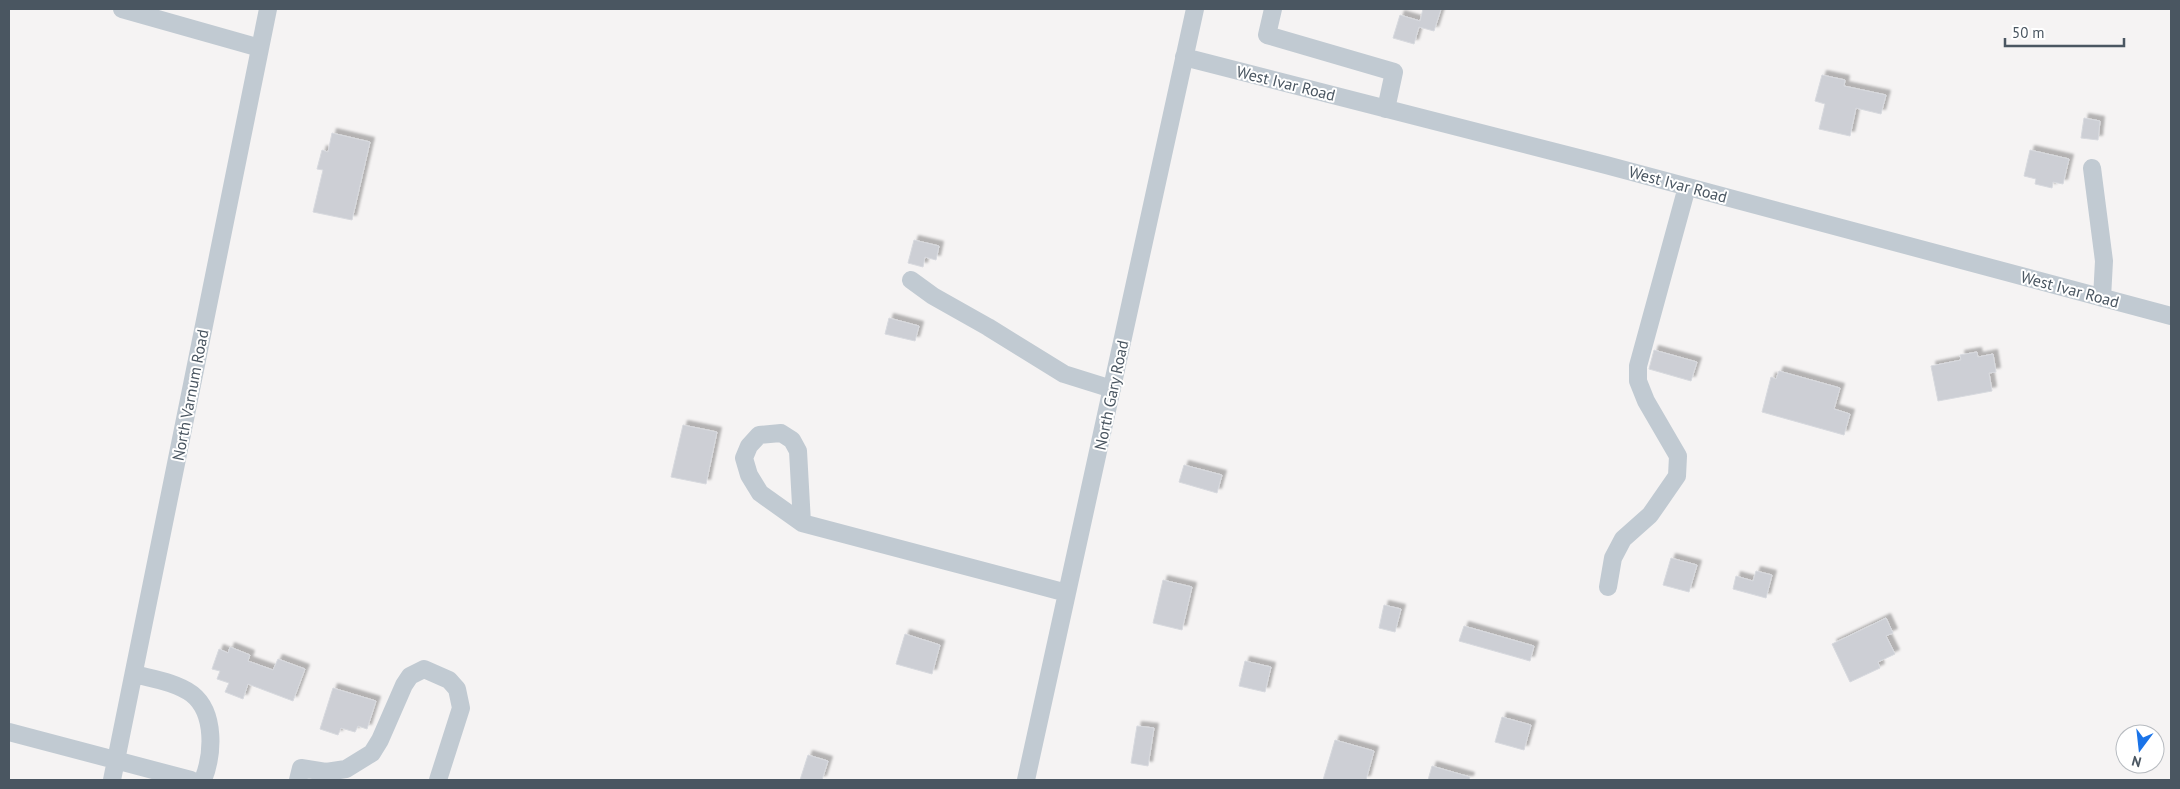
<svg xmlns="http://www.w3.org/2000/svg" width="2180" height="789" font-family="'PT Sans',sans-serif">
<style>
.building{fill:#cdcfd5;stroke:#d7d9de;filter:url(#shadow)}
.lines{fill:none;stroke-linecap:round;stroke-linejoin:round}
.minor{stroke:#c1cad2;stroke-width:18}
.labels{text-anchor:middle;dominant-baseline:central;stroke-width:4;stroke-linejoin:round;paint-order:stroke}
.street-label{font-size:16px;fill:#4a5661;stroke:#fff}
</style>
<defs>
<filter id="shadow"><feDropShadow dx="4.5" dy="-4.5" stdDeviation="1" flood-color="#0004"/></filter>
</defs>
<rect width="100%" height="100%" fill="#f5f3f3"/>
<path class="building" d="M1423,9H1441L1434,31L1419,27L1414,44L1393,38L1400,15L1420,21Z
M1822,75L1845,80L1844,86L1886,95L1881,114L1856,108L1850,136L1819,129L1825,104L1815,101Z
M2084,118L2100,121L2098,140L2081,138Z
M332,133L370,142L352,220L313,212L323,170L317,169L322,150L328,152Z
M2030,150L2069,159L2063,184L2053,182L2052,188L2035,184L2036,179L2024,176Z
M914,240L939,246L936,260L925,257L923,267L908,263Z
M889,318L919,326L915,341L885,334Z
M1654,350L1697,362L1691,381L1649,369Z
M1977,352L1978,357L1993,354L1996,372L1989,373L1992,391L1938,401L1931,366L1961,360L1960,355Z
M1779,371L1840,388L1834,409L1850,414L1844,435L1762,412L1771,377L1776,379Z
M683,425L717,432L706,484L671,477Z
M1184,465L1222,475L1217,493L1179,482Z
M1671,558L1697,565L1689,592L1663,585Z
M1756,571L1772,575L1766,598L1733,589L1736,576L1753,581Z
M1163,580L1192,587L1182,630L1153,623Z
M1384,605L1401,609L1395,632L1379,628Z
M1886,618L1893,633L1886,636L1895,654L1878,662L1880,668L1850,682L1832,644Z
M1464,626L1534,646L1530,661L1459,641Z
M905,634L940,645L932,674L896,664Z
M230,647L250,655L248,661L273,670L278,659L305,669L293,701L248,684L243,699L225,692L229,683L217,679L220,671L212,669L219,649L228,653Z
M1245,661L1271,667L1265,692L1239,686Z
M333,688L376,701L367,729L358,726L355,732L341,728L338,735L320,729Z
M1502,717L1531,725L1524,750L1495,742Z
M1137,726L1154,728L1148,766L1131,763Z
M1335,740L1374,751L1366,780H1323Z
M808,755L828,761L822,780H800Z
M1432,766L1470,777L1469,780H1428Z"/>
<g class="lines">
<path class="minor" d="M122,9L260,48
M1273,9L1267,35L1394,72L1386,109
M1184,57L1606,165L2171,316
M2092,168L2104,261L2102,298
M911,280L933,296L988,327L1064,374L1112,389
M802,523L798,451L792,440L781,433L759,435L749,446L744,458L749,475L760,493L802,523L1067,593
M1608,587L1613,558L1623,539L1650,515L1677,476L1678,456L1646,401L1638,381V366L1687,187
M134,674C153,679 175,682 192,694C216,713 213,755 203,780
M9,732L191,780
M112,780L268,9
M298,780L301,768L326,772L346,769L372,753L380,740L404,685L410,676L424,669L449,680L457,689L461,708L438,780
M1026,780L1195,9"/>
</g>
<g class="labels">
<g class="street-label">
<text transform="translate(1286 83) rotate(14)">West Ivar Road</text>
<text transform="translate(1678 184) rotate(15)">West Ivar Road</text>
<text transform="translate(2070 289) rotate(15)">West Ivar Road</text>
<text transform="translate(190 395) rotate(-79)">North Varnum Road</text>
<text transform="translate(1111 395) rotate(-78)">North Gary Road</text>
</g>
</g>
<rect width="2180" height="789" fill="none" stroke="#4a5661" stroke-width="20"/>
<g transform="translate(2140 749) rotate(195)"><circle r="24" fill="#ffffff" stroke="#b7bbc0"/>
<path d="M0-4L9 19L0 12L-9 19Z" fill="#1a73e8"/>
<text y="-8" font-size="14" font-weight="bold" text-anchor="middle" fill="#4a5661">N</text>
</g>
<path d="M2005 38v8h119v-8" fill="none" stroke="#4a5661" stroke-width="2.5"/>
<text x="2012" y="38" font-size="15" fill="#4a5661" stroke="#ffffff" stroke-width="4" paint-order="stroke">50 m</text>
</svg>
